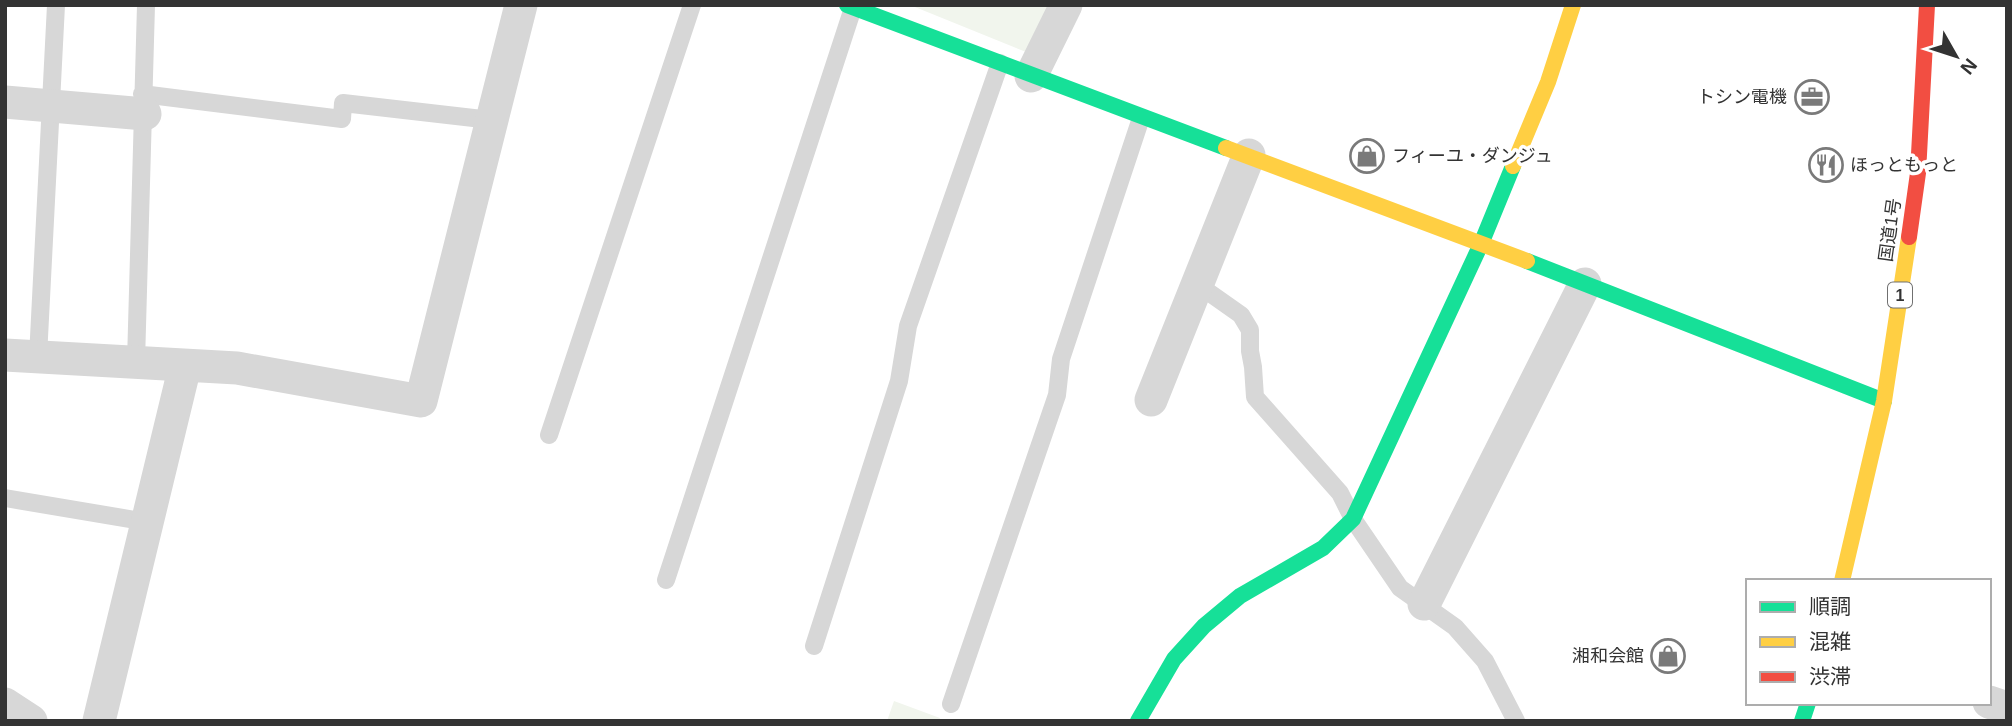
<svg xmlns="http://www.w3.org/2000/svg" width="2012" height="726" font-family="Arial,'Noto Sans JP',sans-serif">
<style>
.green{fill:#f1f5ed}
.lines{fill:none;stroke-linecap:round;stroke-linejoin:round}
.lane{stroke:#d7d7d7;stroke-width:18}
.street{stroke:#d7d7d7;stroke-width:33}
.fast{stroke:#16e098;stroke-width:16}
.slow{stroke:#ffcf43;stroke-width:16}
.jam{stroke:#f24e42;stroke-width:16}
.labels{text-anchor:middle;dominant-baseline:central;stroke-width:7;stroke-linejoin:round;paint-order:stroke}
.shield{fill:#fff;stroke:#707070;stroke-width:2}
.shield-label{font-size:16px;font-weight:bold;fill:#333}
.poi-label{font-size:18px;fill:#333;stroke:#fff;text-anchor:end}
.street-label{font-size:18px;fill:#333;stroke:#fff}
</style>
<rect width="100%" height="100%" fill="#fff"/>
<path class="green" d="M910,5H1050L1026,52Z
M894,701L940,718L939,721H887Z"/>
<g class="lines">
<path class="lane" d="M142,94L342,119L343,103L491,120
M1197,284L1241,315L1250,330V351L1253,367L1255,397L1340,493L1353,519L1400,588L1455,627L1485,661L1516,721
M38,357L56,5
M136,362L146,5
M549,435L692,5
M5,498L147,522
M666,580L853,8
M814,646L899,381L908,326L1000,63
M951,704L1057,395L1061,359L1141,118"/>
<path class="street" d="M1031,76L1066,5
M5,102L145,114
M5,355L237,368L421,401L521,5
M1151,400L1249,155
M1424,604L1585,284
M1989,702L2007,708
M5,704L31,721
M99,721L185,366"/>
<path class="fast" d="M847,5L1226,148
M1527,261L1884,401
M1138,721L1174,659L1204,626L1240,596L1323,548L1353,519L1481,244L1513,166
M1802,721L1808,703"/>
<path class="slow" d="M1226,148L1527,261
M1513,166L1548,82L1573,5
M1842,581L1884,401L1909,237"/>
<path class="jam" d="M1909,237L1918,173L1927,5"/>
</g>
<defs>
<g id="office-ring" transform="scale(1.75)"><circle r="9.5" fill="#fff" stroke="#7a7a7a" stroke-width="1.5"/><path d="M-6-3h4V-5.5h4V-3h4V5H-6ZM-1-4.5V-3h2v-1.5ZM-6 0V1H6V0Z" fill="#7a7a7a"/></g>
<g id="shop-ring" transform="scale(1.75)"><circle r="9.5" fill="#fff" stroke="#7a7a7a" stroke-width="1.5"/><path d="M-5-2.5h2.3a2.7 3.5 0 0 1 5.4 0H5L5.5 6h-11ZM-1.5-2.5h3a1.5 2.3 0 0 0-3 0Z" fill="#7a7a7a"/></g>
<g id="restaurant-ring" transform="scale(1.75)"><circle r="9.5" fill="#fff" stroke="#7a7a7a" stroke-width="1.5"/><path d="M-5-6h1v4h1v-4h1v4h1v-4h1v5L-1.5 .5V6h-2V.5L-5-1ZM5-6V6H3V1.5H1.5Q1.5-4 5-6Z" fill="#7a7a7a"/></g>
</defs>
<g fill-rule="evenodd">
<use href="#office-ring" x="1812" y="97"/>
<use href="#shop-ring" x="1367" y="156"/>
<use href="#restaurant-ring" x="1826" y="165"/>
<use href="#shop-ring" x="1668" y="656"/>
</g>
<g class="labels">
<rect class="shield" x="1888" y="282.5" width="24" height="25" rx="5"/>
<g class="shield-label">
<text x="1900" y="295">1</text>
</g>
<g class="poi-label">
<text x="1787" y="97">トシン電機</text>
<text x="1392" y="156" text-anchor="start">フィーユ・ダンジュ</text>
<text x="1850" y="165" text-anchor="start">ほっともっと</text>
<text x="1644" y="656">湘和会館</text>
</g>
<g class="street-label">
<text transform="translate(1890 230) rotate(-82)">国道1号</text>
</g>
</g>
<rect width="2012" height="726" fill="none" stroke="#333333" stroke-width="14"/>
<rect x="1746" y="579" width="245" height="126" fill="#ffffff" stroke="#adadad" stroke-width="2"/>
<rect x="1760" y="602" width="35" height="10" fill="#16e098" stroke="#adadad" stroke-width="2"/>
<text x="1809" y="614" font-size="21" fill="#333333">順調</text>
<rect x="1760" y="637" width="35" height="10" fill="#ffcf43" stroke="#adadad" stroke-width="2"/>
<text x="1809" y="649" font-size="21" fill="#333333">混雑</text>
<rect x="1760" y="672" width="35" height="10" fill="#f24e42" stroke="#adadad" stroke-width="2"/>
<text x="1809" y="684" font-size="21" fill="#333333">渋滞</text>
<g transform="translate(1956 56) rotate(129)" stroke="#ffffff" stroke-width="5" paint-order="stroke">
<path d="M0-5L12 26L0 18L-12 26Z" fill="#333333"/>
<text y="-10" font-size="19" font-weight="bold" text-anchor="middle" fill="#333333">N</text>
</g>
</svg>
